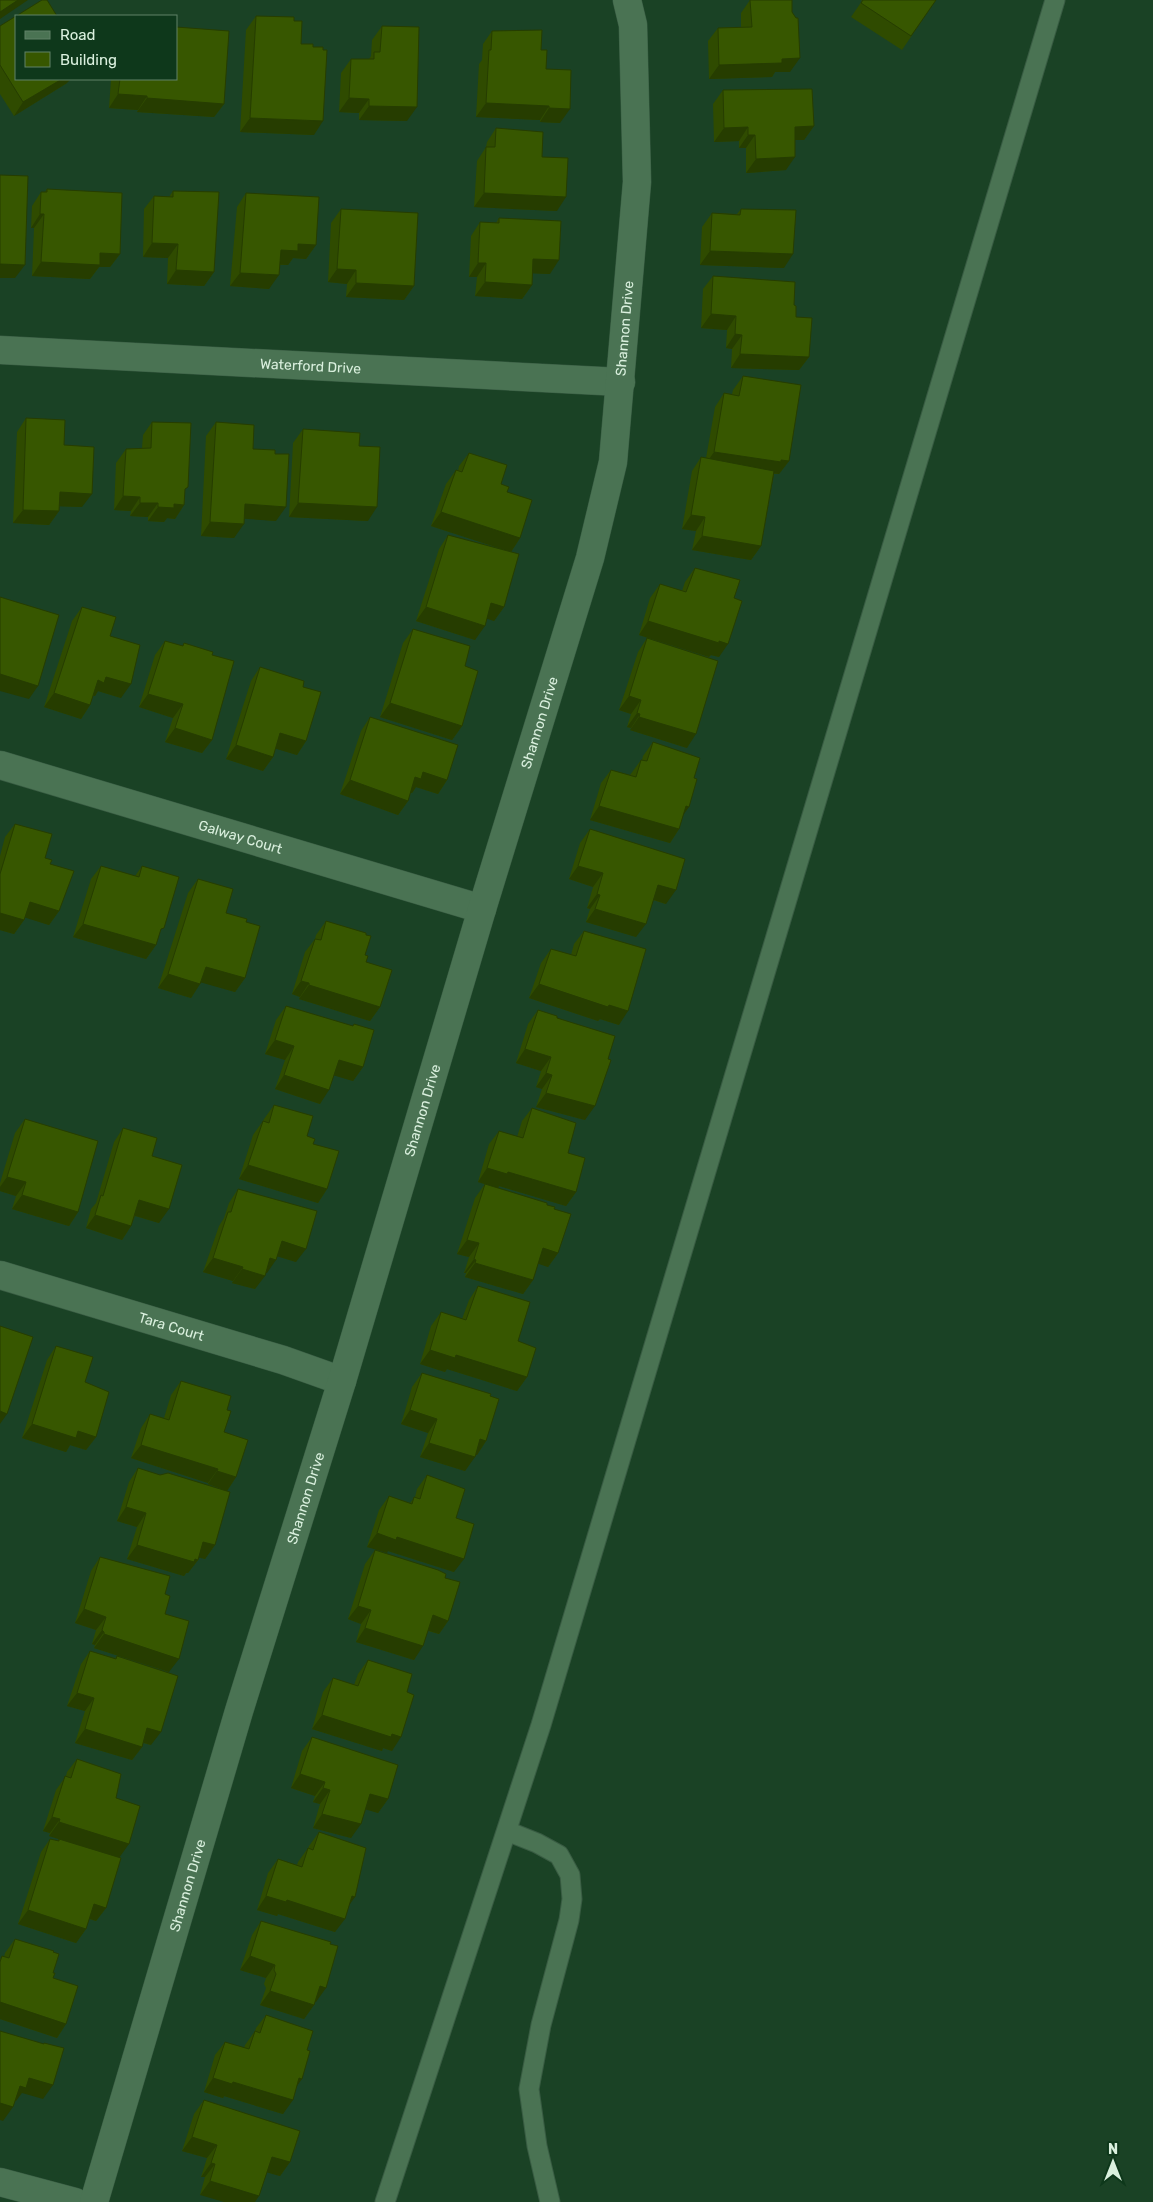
<svg xmlns="http://www.w3.org/2000/svg" width="1153" height="2202" font-family="Rubik,sans-serif">
<style>
.lines{fill:none;stroke-linecap:round;stroke-linejoin:round}
.service-casing{stroke:#395c43;stroke-width:21}
.minor-casing{stroke:#395c43;stroke-width:29}
.service{stroke:#4a7353;stroke-width:19}
.minor{stroke:#4a7353;stroke-width:28}
.wall{fill:#2f4b00}
.shaded-wall{fill:#263d00}
.building{fill:#375700;stroke:#263d00}
.labels{text-anchor:middle;dominant-baseline:central;stroke-width:5;stroke-linejoin:round;paint-order:stroke}
.street-label{font-size:14px;fill:#daf0de;stroke:#0e381b}
</style>
<rect width="100%" height="100%" fill="#1a4225"/>
<g class="lines">
<g class="service-casing">
<path id="service" d="M507,1831L537,1843L559,1855L570,1875L572,1899L569,1920L541,2025L529,2089L537,2146L550,2202
M385,2202L541,1725L1055,0"/>
</g>
<g class="minor-casing">
<g id="minor">
<path id="s1" d="M0,350L621,382"/>
<path id="s2" d="M0,765L482,909"/>
<path id="s3" d="M0,1275L283,1360L342,1381"/>
<path d="M0,2182L75,2202"/>
<path id="s4" d="M94,2202L239,1711L342,1381L482,909L590,558L613,462L637,182L633,25L627,0"/>
</g>
</g>
<use href="#service" class="service"/>
<use href="#minor" class="minor"/>
</g>
<path class="wall" d="M750,0L790,72H775L772,77L709,79L708,41L718,28L741,27V13Z
M861,0H936L902,50L851,17L862,1Z
M256,16L294,21L301,44L314,135L240,132L246,30Z
M0,26L67,83L14,116L0,94Z
M382,26L407,121L359,120V113L339,112L341,73L351,59H369L371,56L372,40Z
M492,31L541,50L560,123L540,122V120L476,117L479,64L482,60L483,44Z
M111,79H176L224,104L214,117L137,112L138,110L109,108Z
M723,90L814,126L804,140H795L786,170L746,173V148H739V141L714,142L713,104Z
M496,128L542,157L557,211L474,207L477,161L486,147L487,142Z
M47,189L120,254L110,267H99L90,279L32,276L34,228H31L32,206L41,192H45Z
M173,191L214,272L204,286L167,284L168,258L143,257L144,209L154,196L169,197Z
M246,193L316,245L306,259L293,258L288,265H280L269,289L230,286L237,207Z
M341,209L414,286L404,300L346,297L347,284L328,282L331,223Z
M741,209L784,268L700,265L702,227L712,213L737,214Z
M499,218L550,274L532,273V285L522,299L475,296L477,277H469L471,236L480,222L496,223Z
M713,276L794,305L796,317L809,357L799,370L731,368L732,349L726,348L727,330L701,328L703,289Z
M743,376L789,461L779,474H774L761,546L751,560L692,550L696,531L682,529L692,471L701,457L706,458L715,407L724,393L732,394L733,390Z
M26,418L64,445L82,507L59,506V511L49,525L13,523L17,432Z
M152,422L185,491L184,505L175,519L167,518L164,522L148,521V517L130,516L131,511L114,510L116,463L126,449L142,448L143,435Z
M216,422L253,449L275,454L276,521L244,518L234,538L201,536L206,436Z
M303,429L359,446L368,521L289,517L293,443Z
M469,453L501,484L507,492L520,538L511,552L431,526L446,484L456,470L458,471L459,466Z
M448,535L504,607L494,621L487,618L475,640L416,621L439,549Z
M695,568L734,598L719,657L711,655L709,657L639,635L650,598L660,584L682,591L685,582Z
M82,607L110,636L121,698L98,691L95,696H93L90,705L81,719L44,707L72,621Z
M413,629L465,666L462,726L452,740L380,717L403,643Z
M647,638L687,748L630,730L631,728L627,727L631,714L619,710L638,652Z
M165,641L182,646L184,643L212,655V740L202,753L165,742L173,718L139,707L155,655Z
M260,667L303,687L306,741L297,755L275,748L273,757L263,771L226,759L251,681Z
M370,717L447,780L438,794L416,787L412,793L410,792L408,801L398,815L340,794L361,731Z
M653,742L694,778L679,829L670,843L590,820L601,783L611,770L630,775L641,760H642L643,756Z
M15,824L50,864L59,911L49,925L25,917L24,920L14,934L0,930V856L5,837Z
M590,829L666,904L653,900L636,937L586,922L590,909L587,908L593,887L569,879L580,843Z
M101,866L135,876L142,866L159,934L156,945L146,959L73,937L91,879Z
M198,879L226,913L246,922L245,978L235,992L201,982L191,998L158,988L188,893Z
M326,921L365,955L366,962L380,1007L370,1021L299,999L300,997L292,994L305,952L315,939L316,935Z
M584,931L619,1025L600,1019L598,1021L529,998L541,963L551,949L571,955L574,944Z
M286,1006L363,1067L353,1081L334,1075L320,1104L275,1089L285,1060L265,1054L276,1020Z
M538,1010L557,1018L608,1059L585,1120L536,1107L542,1089L536,1087L541,1071L516,1063L528,1024Z
M274,1105L307,1136L313,1144L327,1189L318,1203L239,1179L253,1135L263,1121L264,1119Z
M532,1108L568,1153L576,1192L566,1206L499,1186L498,1188L478,1182L489,1144L499,1131L517,1137L522,1121Z
M25,1119L78,1212L69,1226L12,1209L16,1196L0,1191V1183L15,1133Z
M123,1128L152,1156L159,1223L135,1216L131,1226L122,1240L86,1228L91,1209L96,1203L114,1142Z
M485,1184L554,1209L558,1253L548,1267L538,1263L533,1280L523,1294L465,1277L466,1273H464L469,1257L457,1254L475,1198Z
M238,1189L296,1262L277,1256L255,1289L232,1283L233,1281L203,1272L219,1226L224,1218L229,1203Z
M478,1286L518,1341L527,1377L517,1391L447,1369L445,1372L420,1364L431,1326L441,1312L462,1319L469,1300Z
M56,1346L85,1382L96,1437L86,1450L70,1445L66,1452L22,1438L47,1360Z
M422,1373L486,1441L477,1455H475L465,1471L420,1457L428,1433L401,1424L412,1387Z
M181,1381L227,1410L224,1432L236,1477L227,1491L208,1484V1483L131,1458L141,1428L150,1414L164,1418L171,1395Z
M138,1468L215,1545L205,1559L198,1557V1560L188,1573H186L184,1576L127,1559L137,1527L117,1521L129,1482Z
M427,1475L456,1518L454,1572L388,1551L367,1547L379,1510L389,1496L410,1503L415,1497L417,1489Z
M375,1550L445,1578L448,1621L439,1634L428,1631L414,1660L356,1642L361,1624L348,1619L365,1564Z
M100,1557L165,1594L169,1672L94,1648L95,1645L92,1644L96,1630L75,1623L91,1571Z
M90,1651L115,1658L117,1656L151,1745L143,1743L142,1747L132,1760L75,1743L85,1711L67,1706L81,1664Z
M368,1660L407,1692L392,1751L383,1748L382,1751L312,1729L323,1692L333,1678L354,1685L358,1674Z
M312,1737L388,1799L378,1813L366,1809L351,1838L313,1828L320,1804L313,1802L315,1796L291,1788L302,1751Z
M77,1759L116,1798L119,1857L106,1908L96,1921L89,1919L86,1929L76,1943L18,1924L41,1852L50,1839L58,1841L59,1839L106,1853L49,1836L50,1833L43,1831L56,1790L66,1776L67,1772Z
M319,1832L349,1906L335,1932L278,1914L277,1916L257,1910L268,1873L278,1859L297,1865L298,1862L308,1848V1849L309,1846Z
M261,1921L316,2002H315L314,2005L304,2019L260,2005L266,1988L264,1984L266,1978L240,1970L252,1935Z
M15,1939L53,1973V1978L66,2024L57,2038L0,2019V1959L2,1956L4,1957L5,1953Z
M266,2015L296,2087L283,2114L224,2096L223,2098L204,2092L215,2055L225,2042L244,2048L245,2045L255,2031L256,2028Z
M204,2100L290,2162L280,2176L267,2172L200,2195L205,2177H201L207,2158L182,2151L194,2114Z"/>
<path class="shaded-wall" d="M18,0H28L0,19V12Z
M800,58L790,72H775L772,77L709,79L719,65L782,59Z
M62,79H71L67,83L14,116L23,102Z
M118,94L147,96L138,110L109,108Z
M147,98L224,104L214,117L137,112Z
M349,98L369,99L359,113L339,112Z
M486,103L549,106L540,120L476,117Z
M369,106L417,107L407,121L359,120Z
M549,108L570,109L560,123L540,122Z
M250,118L323,121L314,135L240,132Z
M814,126L804,140H785L795,127Z
M748,127L739,141L714,142L724,128Z
M748,135H755L746,148H739Z
M795,157L786,170L746,173L756,159Z
M484,193L566,197L557,211L474,207Z
M40,214H44L34,228H31Z
M152,243L178,244L168,258L143,257Z
M298,244L316,245L306,259L293,258L288,265L271,264L281,250Z
M710,251L793,254L784,268L700,265Z
M100,253L120,254L110,267H99L90,279L32,276L41,262Z
M533,259L559,260L550,274L523,273Z
M478,263H486L477,277H469Z
M0,264L25,265L15,278H0Z
M337,269L356,270L347,284L328,282Z
M176,270L214,272L204,286L167,284Z
M240,273L279,275L269,289L230,286Z
M485,282L532,285L522,299L475,296Z
M356,283L414,286L404,300L346,297Z
M711,314L736,316L727,330L701,328Z
M735,334L742,335L732,349L726,348Z
M740,354L809,357L799,370L731,368Z
M714,452L781,460L789,461L779,474L705,465Z
M60,492L92,494L82,507L50,506Z
M123,496L140,497L131,511L114,510Z
M140,503H158L148,517L130,516Z
M298,503L377,507L368,521L289,517Z
M174,504L184,505L175,519L167,518L164,522L148,521L158,507Z
M245,504L286,507L276,521L235,518Z
M23,510L59,511L49,525L13,523Z
M441,512L520,538L511,552L431,526Z
M691,515L705,517L696,531L682,529Z
M210,522L244,524L234,538L201,536Z
M702,536L761,546L751,560L692,550Z
M491,603L504,607L494,621L482,617Z
M426,607L485,626L475,640L416,621Z
M648,621L719,641L728,644L719,657L711,655L709,657L639,635Z
M0,674L38,686L29,699L0,691Z
M106,677L131,684L121,698L98,691L95,696L88,694L98,680Z
M54,693L90,705L81,719L44,707Z
M148,694L183,704L173,718L139,707Z
M629,696L641,700L631,714L619,710Z
M390,703L462,726L452,740L380,717Z
M637,713L640,714L631,728L627,727Z
M639,717L696,734L687,748L630,730Z
M175,728L212,740L202,753L165,742Z
M280,733L306,741L297,755L270,747Z
M236,745L273,757L263,771L226,759Z
M423,772L447,780L438,794L416,787L412,793L406,791L415,777Z
M350,780L408,801L398,815L340,794Z
M599,806L679,829L670,843L590,820Z
M686,806L689,807L679,821Z
M578,866L603,873L593,887L569,879Z
M658,885L676,890L666,904L648,898Z
M597,894L600,895L590,909L587,908Z
M30,902L59,911L49,925L20,916Z
M595,909L646,924L636,937L586,922Z
M0,913L24,920L14,934L0,930Z
M83,924L156,945L146,959L73,937Z
M206,967L245,978L235,992L196,981Z
M168,974L200,984L191,998L158,988Z
M301,981L309,983L300,997L292,994Z
M539,984L609,1005L628,1011L619,1025L600,1019L598,1021L529,998Z
M309,985L380,1007L370,1021L299,999Z
M275,1040L294,1046L285,1060L265,1054Z
M525,1049L551,1057L541,1071L516,1063Z
M339,1060L363,1067L353,1081L329,1074Z
M546,1073L552,1075L542,1089L536,1087Z
M284,1075L329,1090L320,1104L275,1089Z
M546,1093L595,1106L585,1120L536,1107Z
M248,1165L327,1189L318,1203L239,1179Z
M487,1168L508,1172L576,1192L566,1206L499,1186L498,1188L478,1182Z
M7,1177L26,1182L16,1196L0,1191V1187Z
M22,1195L78,1212L69,1226L12,1209Z
M139,1200L169,1209L159,1223L129,1214Z
M95,1215L131,1226L122,1240L86,1228Z
M467,1240L479,1243L469,1257L457,1254Z
M282,1241L306,1249L296,1262L273,1255Z
M543,1248L558,1253L548,1267L533,1262Z
M213,1258L243,1267L233,1281L203,1272Z
M270,1258L276,1260L267,1273L261,1272Z
M474,1259L476,1260L466,1273H464Z
M475,1263L533,1280L523,1294L465,1277Z
M242,1269L265,1276L255,1289L232,1283Z
M430,1350L456,1355L527,1377L517,1391L447,1369L445,1372L420,1364Z
M410,1410L437,1419L428,1433L401,1424Z
M0,1411L7,1414L0,1424Z
M32,1424L78,1431L96,1437L86,1450L70,1445L66,1452L22,1438Z
M480,1439L486,1441L477,1455L471,1453Z
M429,1443L475,1457L465,1471L420,1457Z
M141,1445L218,1469L208,1483L131,1458Z
M217,1471L236,1477L227,1491L208,1484Z
M126,1507L146,1513L137,1527L117,1521Z
M377,1533L397,1537L464,1559L454,1572L388,1551L387,1553L367,1547Z
M203,1542L215,1545L205,1559L193,1556Z
M137,1545L195,1559L198,1560L188,1573H186L184,1576L127,1559Z
M358,1606L371,1610L361,1624L348,1619Z
M84,1609L106,1617L96,1630L75,1623Z
M433,1615L448,1621L439,1634L423,1629Z
M365,1628L423,1646L414,1660L356,1642Z
M102,1630L104,1632L95,1645L92,1644Z
M104,1634L179,1659L169,1672L94,1648Z
M77,1693L94,1698L85,1711L67,1706Z
M322,1715L392,1734L401,1737L392,1751L383,1748L382,1751L312,1729Z
M147,1728L161,1732L151,1745L138,1741Z
M85,1729L142,1747L132,1760L75,1743Z
M300,1774L325,1782L315,1796L291,1788Z
M323,1788L330,1790L320,1804L313,1802Z
M370,1794L388,1799L378,1813L361,1808Z
M322,1814L361,1824L351,1838L313,1828Z
M52,1817L60,1819L50,1833L43,1831Z
M59,1822L129,1844L119,1858L49,1836Z
M266,1896L287,1900L345,1919L335,1932L278,1914L277,1916L257,1910Z
M352,1896L355,1897L345,1911Z
M94,1904L106,1908L96,1921L85,1917Z
M28,1910L86,1929L76,1943L18,1924Z
M250,1956L275,1965L266,1978L240,1970Z
M320,1986L326,1988L316,2002L310,2000Z
M270,1991L314,2005L304,2019L260,2005Z
M0,2002L66,2024L57,2038L0,2019Z
M29,2078L53,2085L43,2099L22,2093L16,2101L10,2100L20,2086Z
M213,2078L233,2082L293,2100L283,2114L224,2096L223,2098L204,2092Z
M299,2078L302,2079L292,2093Z
M0,2103L13,2107L3,2121L0,2120Z
M192,2137L217,2145L207,2158L182,2151Z
M272,2157L290,2162L280,2176L262,2171Z
M211,2163L215,2164L205,2177H201Z
M210,2181L259,2196L255,2202H224L200,2195Z"/>
<path class="building" d="M0,0H18L0,12Z
M42,0H47L57,16H16V79H62L23,102L0,65V26Z
M750,0H792V12L796,18H798L800,58L782,59V63L719,65L718,28L752,27Z
M863,0H936L911,36L861,3Z
M256,16L294,17V21H302L301,44H313V47H323V50H327L323,121L250,118Z
M382,26L419,27L417,107L369,106V99L349,98L351,59H374V52H380Z
M176,27L229,31L224,104L147,98V96L118,94L120,79H176Z
M542,30L541,50H547L546,69L571,70L570,109L549,108V106L486,103L489,50H491L492,31Z
M812,89L814,126L795,127V157L756,159L755,135H748V127L724,128L723,90Z
M496,128L543,132L542,157L568,158L566,197L484,193L486,147H495Z
M0,175L28,176L25,265L0,264Z
M47,189L122,193L120,254L100,253V265L41,262L44,214H40L41,192H47Z
M173,191L219,192L214,272L176,270L178,244L152,243L154,196L173,197Z
M246,193L319,197L316,245L298,244V251L281,250L279,275L240,273Z
M341,209L418,213L414,286L356,283V270L337,269Z
M741,209L796,210L793,254L710,251L712,213L740,215Z
M499,218L561,221L559,260L533,259L532,285L485,282L486,263H478L480,222L499,223Z
M713,276L795,282L794,305L796,306V317L812,318L809,357L740,354L742,335L735,334L736,316L711,314Z
M743,376L801,385L789,461L781,460V462L714,452L724,393L739,396Z
M26,418L65,420L64,445L94,447L92,494L60,492L59,511L23,510Z
M152,422L191,423L188,487L185,489L184,505L174,504V508L158,507V503H140V497L123,496L126,449L151,448Z
M216,422L254,425L253,449L275,450V454H289L286,507L245,504L244,524L210,522Z
M303,429L360,433L359,446L380,447L377,507L298,503Z
M469,453L507,465L501,484L509,487L507,492L532,500L520,538L441,512L456,470L462,472Z
M701,457L774,471L761,546L702,536L705,517L691,515Z
M448,535L519,554L504,607L491,603L485,626L426,607Z
M695,568L740,580L734,598L742,601L728,644L719,641V643L648,621L660,584L686,592Z
M0,597L59,615L38,686L0,674Z
M82,607L116,617L110,636L140,645L131,684L106,677L104,683L98,680L90,705L54,693Z
M413,629L470,646L465,666L478,671L462,726L390,703Z
M647,638L718,661L696,734L639,717L640,714L637,713L641,700L629,696Z
M165,641L183,646L184,643L213,652L212,655L234,661L212,740L175,728L183,704L148,694Z
M260,667L304,681L303,687L321,692L306,741L280,733L273,757L236,745Z
M370,717L458,745L447,780L423,772L421,779L415,777L408,801L350,780Z
M653,742L700,758L694,778L697,779L689,807L686,806L679,829L599,806L611,770L636,777L641,760L647,761Z
M15,824L52,834L45,858L52,860L50,864L74,871L59,911L30,902L24,920L0,913V874Z
M590,829L685,859L676,890L658,885L646,924L595,909L600,895L597,894L603,873L578,866Z
M101,866L139,877L142,866L179,877L164,928L161,929L156,945L83,924Z
M198,879L233,889L226,913L247,919L246,922L260,926L245,978L206,967L200,984L168,974Z
M326,921L366,933V935L371,936L365,955L368,956L366,962L392,970L380,1007L309,985V983L301,981L315,939L321,940Z
M584,931L646,949L628,1011L609,1005L608,1007L539,984L551,949L576,956Z
M286,1006L353,1026L354,1024L374,1030L363,1067L339,1060L329,1090L284,1075L294,1046L275,1040Z
M538,1010L557,1016V1018L615,1036L608,1059L611,1060L595,1106L546,1093L552,1075L546,1073L551,1057L525,1049Z
M274,1105L313,1116L307,1136L315,1139L313,1144L339,1151L327,1189L248,1165L263,1121L269,1123Z
M532,1108L576,1123L568,1153L585,1158L576,1192L508,1172L507,1174L487,1168L499,1131L523,1138Z
M25,1119L98,1141L78,1212L22,1195L26,1182L7,1177Z
M123,1128L157,1138L152,1156L182,1165L169,1209L139,1200L131,1226L95,1215L101,1195L103,1196Z
M485,1184L547,1203V1205L555,1207L554,1209L571,1214L558,1253L543,1248L533,1280L475,1263L476,1260L474,1259L479,1243L467,1240Z
M238,1189L317,1211L306,1249L282,1241L276,1260L270,1258L265,1276L242,1269L243,1267L213,1258L228,1212H231Z
M478,1286L530,1302L518,1341L536,1348L527,1377L456,1355L455,1358L430,1350L441,1312L466,1320Z
M0,1326L33,1337L7,1414L0,1411Z
M56,1346L93,1357L85,1382L109,1392L96,1437L78,1431L76,1438L32,1424Z
M422,1373L491,1394L490,1396L499,1399L486,1441L480,1439L475,1457L429,1443L437,1419L410,1410Z
M181,1381L231,1396L227,1410L231,1411L224,1432L248,1440L236,1477L217,1471L218,1469L141,1445L150,1414L169,1420Z
M138,1468L160,1475L168,1473L230,1492L215,1545L203,1542L198,1560L195,1559L194,1562L137,1545L146,1513L126,1507Z
M427,1475L465,1489L456,1518L474,1524L464,1559L397,1537L396,1540L377,1533L389,1496L412,1504L414,1497L420,1499Z
M375,1550L438,1570L446,1574L445,1578L460,1582L448,1621L433,1615L423,1646L365,1628L371,1610L358,1606Z
M100,1557L170,1576L165,1594L170,1596L165,1614L189,1621L179,1659L104,1634V1632L102,1630L106,1617L84,1609Z
M90,1651L116,1659L117,1656L178,1676L161,1732L147,1728L142,1747L85,1729L94,1698L77,1693Z
M368,1660L412,1674L407,1692L414,1695L401,1737L392,1734L391,1737L322,1715L333,1678L358,1686Z
M312,1737L398,1765L388,1799L370,1794L361,1824L322,1814L330,1790L323,1788L325,1782L300,1774Z
M77,1759L121,1774L116,1798L140,1806L129,1844L59,1822L60,1819L52,1817L65,1776L71,1778Z
M319,1832L366,1848L355,1897L352,1896L345,1919L287,1900L286,1902L266,1896L278,1859L302,1867L308,1848L313,1850Z
M50,1839L59,1841V1839L121,1858L106,1908L94,1904L86,1929L28,1910Z
M261,1921L331,1942L330,1944L338,1946L326,1988L320,1986L314,2005L270,1991L276,1974L274,1970L275,1965L250,1956Z
M15,1939L54,1951L53,1952L59,1954L53,1973H55L53,1978L78,1986L66,2024L0,2002V1962L2,1956L9,1958Z
M266,2015L313,2031L307,2050L310,2051L302,2079L299,2078L293,2100L233,2082L232,2084L213,2078L225,2042L249,2049L255,2031L260,2033Z
M0,2031L44,2044V2043L64,2048L53,2085L29,2078L26,2088L20,2086L13,2107L0,2103Z
M204,2100L300,2131L290,2162L272,2157L259,2196L210,2181L215,2164L211,2163L217,2145L192,2137Z"/>
<g class="labels">
<g class="street-label">
<text stroke="none"><textPath href="#s4" startOffset="1950">Shannon Drive</textPath></text>
<text stroke="none"><textPath href="#s1" startOffset="311">Waterford Drive</textPath></text>
<text stroke="none"><textPath href="#s4" startOffset="1545">Shannon Drive</textPath></text>
<text stroke="none"><textPath href="#s2" startOffset="251">Galway Court</textPath></text>
<text stroke="none"><textPath href="#s4" startOffset="1140">Shannon Drive</textPath></text>
<text stroke="none"><textPath href="#s3" startOffset="179">Tara Court</textPath></text>
<text stroke="none"><textPath href="#s4" startOffset="735">Shannon Drive</textPath></text>
<text stroke="none"><textPath href="#s4" startOffset="330">Shannon Drive</textPath></text>
</g>
</g>
<rect x="15" y="15" width="162" height="65" fill="#0e381b" stroke="#608269"/>
<rect x="25" y="31" width="25" height="8" fill="#4a7353" stroke="#608269"/>
<text x="60" y="40" font-size="15" fill="#daf0de">Road</text>
<rect x="25" y="52" width="25" height="15" fill="#375700" stroke="#608269"/>
<text x="60" y="65" font-size="15" fill="#daf0de">Building</text>
<g transform="translate(1113 2162)" stroke="#0e381b" stroke-width="4" paint-order="stroke">
<path d="M0-4L9 19L0 12L-9 19Z" fill="#daf0de"/>
<text y="-8" font-size="14" font-weight="bold" text-anchor="middle" fill="#daf0de">N</text>
</g>
</svg>
